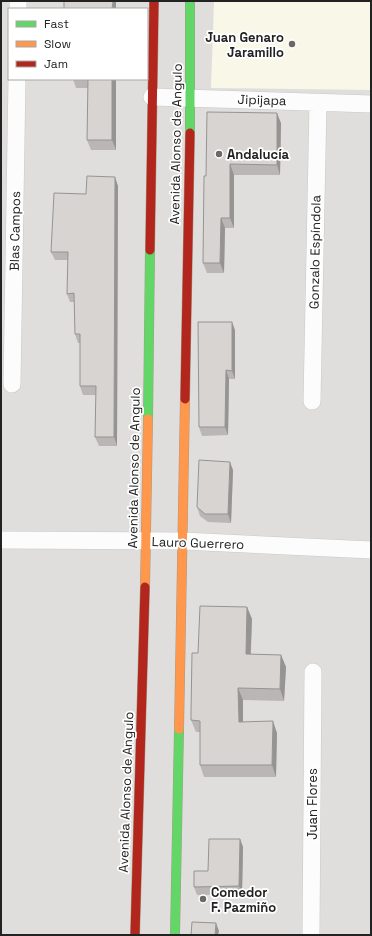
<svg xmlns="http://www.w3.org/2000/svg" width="372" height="936" font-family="'Space Grotesk',sans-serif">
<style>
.residential{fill:#dfdedc;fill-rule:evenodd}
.education{fill:#f8f7e8}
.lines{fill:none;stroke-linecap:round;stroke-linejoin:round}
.street-casing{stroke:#c9c8c7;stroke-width:18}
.fast-casing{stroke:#a79c86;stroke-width:10}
.slow-casing{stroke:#a79c86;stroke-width:10}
.jam-casing{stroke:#a79c86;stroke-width:10}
.street{stroke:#fdfcfc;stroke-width:17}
.fast{stroke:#63d668;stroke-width:9}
.slow{stroke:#ff974d;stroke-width:9}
.jam{stroke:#b3261e;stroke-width:9}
.wall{fill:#b9b6b5}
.shaded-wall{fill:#969493}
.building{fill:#d7d4d2;stroke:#969493}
.poi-dot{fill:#6a6968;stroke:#fff;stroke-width:1.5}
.labels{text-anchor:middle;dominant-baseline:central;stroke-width:3.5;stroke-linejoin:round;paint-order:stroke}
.poi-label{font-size:13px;font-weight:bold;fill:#222;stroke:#fff;text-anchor:start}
.street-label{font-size:13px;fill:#222;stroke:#fff}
</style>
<rect width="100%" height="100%" fill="#f0eeeb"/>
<path class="residential" d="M1,1H371V935H1ZM9,9H147V79H9Z"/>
<path class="education" d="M214,1H371V90L211,88Z"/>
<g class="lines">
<g class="street-casing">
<path id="street" d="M18,9V1
M152,97L371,104
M12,384L17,79
M312,401L318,103
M1,540L183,541L371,550
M311,935L313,672"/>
</g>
<g class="fast-casing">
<path id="fast" d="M190,133V1
M148,419L150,250
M175,935L179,729"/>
</g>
<g class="slow-casing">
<path id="slow" d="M145,587L148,419
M179,729L185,399"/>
</g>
<g class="jam-casing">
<path id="jam" d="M150,250L154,1
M185,399L190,133
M135,935L145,587"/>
</g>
<use href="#street" class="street"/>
<use href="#fast" class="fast"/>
<use href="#slow" class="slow"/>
<use href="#jam" class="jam"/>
</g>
<path class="wall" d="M73,79H116V150H91L87,140L88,88H76Z
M281,123L280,175H234V228H225L224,273H207L203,263L206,176Z
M118,186L117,446H99L95,437L96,395H83L80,386V343H78L75,334L74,302H70L67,294L68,260H55L51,252L86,194Z
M235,330V379H229L228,435L202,436L199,427Z
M233,470L231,523L208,522L200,516L197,507Z
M247,607L252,619L251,654L281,655L286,667L284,701L243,700V722L277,733L276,777H204L200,765V732H196L191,720L198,653Z
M240,839L243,847L242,894L197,895L194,887L208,871Z"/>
<path class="shaded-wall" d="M113,1H116V9H112Z
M112,79H116V150L112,140Z
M277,113L281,123L280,175L277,165Z
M230,164L234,175V228L230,218Z
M115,177L118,186L117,446L114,437Z
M221,218L225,228L224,273L220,263Z
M232,322L235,330V379L232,371Z
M226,370L229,379L228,435L225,427Z
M230,462L233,470L231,523L228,514Z
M247,607L252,619L250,666L246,654Z
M281,655L286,667L284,701L280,689Z
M238,688L243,700V734L239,722Z
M273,721L277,733L276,777L272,765Z
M240,839L243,847L242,894L239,886Z
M216,923L219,931L218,935H215Z"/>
<path class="building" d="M64,1H113L112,9H64Z
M88,79H112V140H87Z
M207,112L277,113V165L230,164V218H221L220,263H203L204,176H206Z
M87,176L115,177L114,437H95L96,386H80V334H75L74,293L67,294L68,252H51L54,193L86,194Z
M198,322H232V371L226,370L225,427H199Z
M199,460L230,462L228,514H205L197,507Z
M200,606L247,607L246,654L281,655L280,689L238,688L239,722L273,721L272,765H200V721L191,720V713L192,653H198Z
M209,839H240L239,886L194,887V871H208Z
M192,922L216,923L215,935H191Z"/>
<g class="poi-dot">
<circle cx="292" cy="44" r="4"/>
<circle cx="219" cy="154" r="4"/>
<circle cx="203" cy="899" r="4"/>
</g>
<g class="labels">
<g class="poi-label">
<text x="284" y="37" text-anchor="end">Juan Genaro<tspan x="284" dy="15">Jaramillo</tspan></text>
<text x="227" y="154">Andalucía</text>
<text x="211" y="892">Comedor<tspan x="211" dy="15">F. Pazmiño</tspan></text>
</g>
<g class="street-label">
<text transform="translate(262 100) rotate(2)">Jipijapa</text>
<text transform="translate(176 144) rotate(-89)">Avenida Alonso de Angulo</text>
<text transform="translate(15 231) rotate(-89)">Blas Campos</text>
<text transform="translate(315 252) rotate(-89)">Gonzalo Espíndola</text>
<text transform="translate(134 468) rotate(-89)">Avenida Alonso de Angulo</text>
<text transform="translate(198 543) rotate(2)">Lauro Guerrero</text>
<text transform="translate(126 792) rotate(-88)">Avenida Alonso de Angulo</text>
<text transform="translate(312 804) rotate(-90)">Juan Flores</text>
</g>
</g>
<rect width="372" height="936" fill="none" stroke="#222222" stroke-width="4"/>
<rect x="8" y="8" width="140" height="72" fill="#ffffff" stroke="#a7a7a7"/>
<rect x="16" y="21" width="20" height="6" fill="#63d668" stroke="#a7a7a7"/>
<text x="44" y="28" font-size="12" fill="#222222">Fast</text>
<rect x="16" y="41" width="20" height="6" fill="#ff974d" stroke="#a7a7a7"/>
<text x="44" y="48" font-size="12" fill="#222222">Slow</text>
<rect x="16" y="61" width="20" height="6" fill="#b3261e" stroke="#a7a7a7"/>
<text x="44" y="68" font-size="12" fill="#222222">Jam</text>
</svg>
